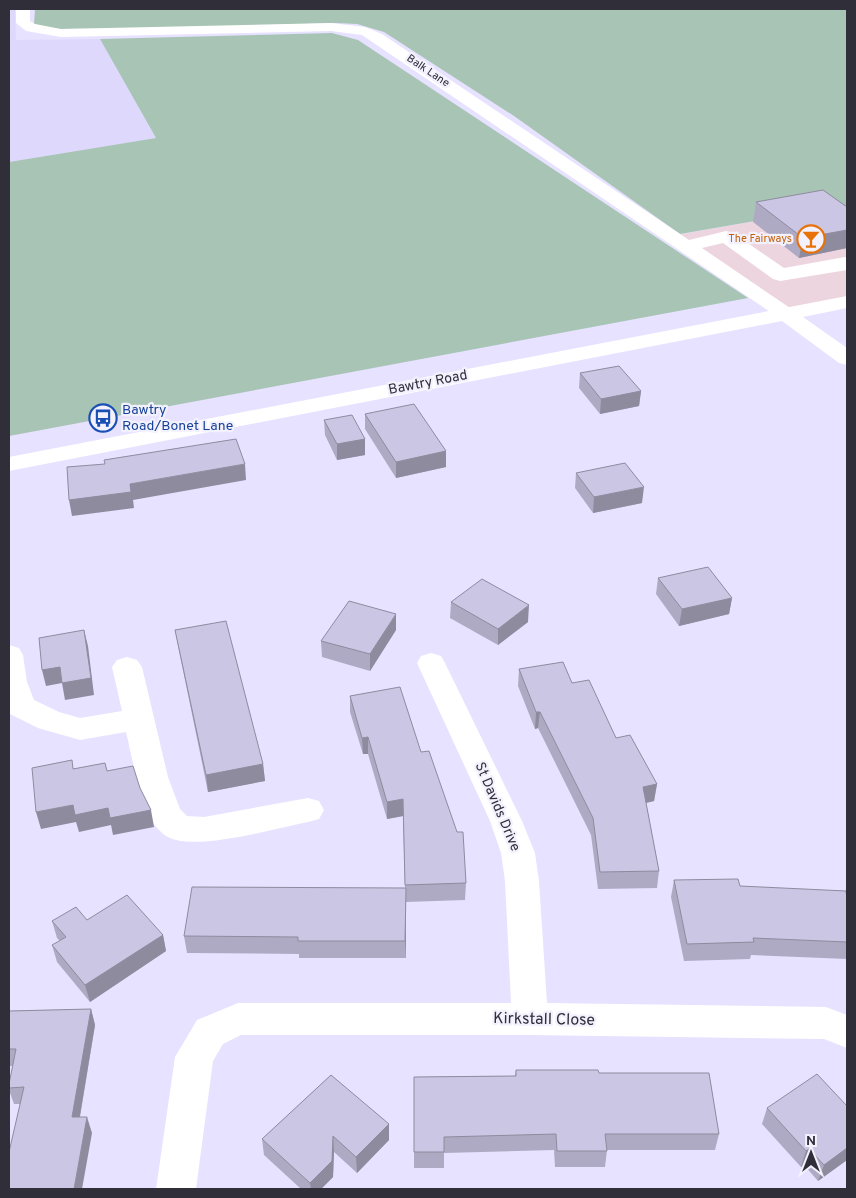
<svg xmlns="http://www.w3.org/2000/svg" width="856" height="1198" font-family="Overpass,sans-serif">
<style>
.commercial{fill:#edd5df}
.built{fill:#dfd8fd}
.green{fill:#a8c4b5}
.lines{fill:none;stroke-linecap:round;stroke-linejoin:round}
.minor{fill:#fff;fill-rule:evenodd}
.major{fill:#fff;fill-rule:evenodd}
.wall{fill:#afaac3}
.shaded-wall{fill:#8e8b9f}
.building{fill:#cbc6e3;stroke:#8e8b9f}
.labels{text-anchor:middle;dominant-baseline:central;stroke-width:4.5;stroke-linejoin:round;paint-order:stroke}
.far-street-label{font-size:11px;fill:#302e39;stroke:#f3f1fd}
.far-food-label{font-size:11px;fill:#c56008;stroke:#f3f1fd;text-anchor:end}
.street-label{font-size:14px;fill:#302e39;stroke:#f3f1fd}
.transit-label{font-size:14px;fill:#164399;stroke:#f3f1fd;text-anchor:start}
.near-street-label{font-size:16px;fill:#302e39;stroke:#f3f1fd}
</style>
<rect width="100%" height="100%" fill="#e7e2ff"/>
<path class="commercial" d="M820,210L847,229V302L786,314L671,236Z"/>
<path class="built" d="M9,9H15L16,40L100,39L156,138L9,162Z"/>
<path class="green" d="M35,9H847V229L820,210L680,234L514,116L384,32L357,24L336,23L176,28L53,29L34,24Z
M332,33L358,40L748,298L9,436V162L156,138L100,39Z"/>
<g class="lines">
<path class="minor" d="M16,9H30V21L35,24L61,29L331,23L365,27L382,34L689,240L726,231L733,233L784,268L845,257L847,258V270L780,281L773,279L723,243L702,248L793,310L796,314L793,318L786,320L779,318L362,35L331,31L61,37L26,31L16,23Z
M9,645L19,648L23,655L27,682L34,700L59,712L80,718L122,711L112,667L117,660L127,657L137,660L142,667L168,777L180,809L187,816L204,817L308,798L319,801L324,810L319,819L308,822C276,828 195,852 168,837C163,835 157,828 154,824C140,803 132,757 126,732L80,740L38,728L10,714L9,712Z
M431,653L441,656L445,663L522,821L535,853L539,881L547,1003L826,1007L847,1015V1048L824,1039L530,1035H241L223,1044L213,1061L196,1189H156L175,1057L197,1020L238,1003H511L505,881L501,853L490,821L417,663L421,656Z"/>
<path class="major" d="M847,296V308L803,317L847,348V365L839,363L782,321L9,471V457Z"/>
</g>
<path class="wall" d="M756,202L847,207V248L799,258L753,222Z
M580,373L641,391L639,406L600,414L579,388Z
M365,414L446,451V467L396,478L365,429Z
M324,420L365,439V455L337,460L325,435Z
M576,473L642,503L593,513L575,488Z
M658,578L732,598L729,614L679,626L656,594Z
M451,602L528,622L498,645L450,618Z
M175,630L263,764L265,781L208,792L178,646Z
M396,630L370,671L322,657L321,641Z
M519,669L572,683L616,738L657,784L654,801L646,803L659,871L657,888L598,889L591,835L538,728L535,729L518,686Z
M350,696L421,752L466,883L465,900L406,902V958H299V954L187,953L184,936L405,888L403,816L387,819L368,754H363L350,712Z
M674,880L740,886L847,899V959L751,955L750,959L684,961L671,897Z
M87,920L163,935L166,951L90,1002L57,962L52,945L60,941L57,938L52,921Z
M91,1009L95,1025L80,1117L92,1133L20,1104H14L9,1090V1084L13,1066H9V1011Z
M516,1070L599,1073L719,1134L715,1150H607L605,1167H555L554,1150L444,1153V1168H414V1077L515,1076Z
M331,1075L389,1140L357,1173L334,1152L333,1177L321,1189H301L264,1155L262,1139Z
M847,1106V1160L818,1181L804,1165L801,1167L762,1124L767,1108Z"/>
<path class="shaded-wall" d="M847,230V248L799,258L803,238Z
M641,391L639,406L600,414L601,399Z
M365,439V455L337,460V444Z
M446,451V467L396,478V462Z
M245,464L246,480L133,500L134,508L72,516L69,500L130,484Z
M644,487L642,503L593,513L594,497Z
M732,598L729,614L679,626L682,609Z
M529,605L528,622L498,645V629Z
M396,614V630L370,671V654Z
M84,630L88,646L94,695L65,700L62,683L46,686L42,670Z
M536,712H540L538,728L535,729Z
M368,737V754H363L362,738Z
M263,764L265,781L208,792L206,775Z
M657,784L654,801L641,804L643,787Z
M403,799V816L387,819V802Z
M73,805L151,810L154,827L113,835L111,825L79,832L76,822L41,829L36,812Z
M406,888V958L405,941Z
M163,935L166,951L90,1002L85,985Z
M91,1009L95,1025L77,1133L72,1117Z
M87,1117L92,1133L82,1189H74Z
M389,1124V1140L357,1173L356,1157Z
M333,1136L334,1152L333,1177L321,1189H311L310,1183Z
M847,1148V1160L818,1181L824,1165Z
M809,1149L804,1165L801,1167L806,1151Z"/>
<path class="building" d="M823,190L847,207V230L803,238L756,202Z
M619,366L641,391L601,399L580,373Z
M414,404L446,451L396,462L365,414Z
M352,415L365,439L337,444L324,420Z
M236,439L245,464L130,484L131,492L69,500L67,467L105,464L104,460Z
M625,463L644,487L594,497L576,473Z
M708,567L732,598L682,609L658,578Z
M482,579L529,605L498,629L451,602Z
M349,601L396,614L370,654L321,641Z
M226,621L263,764L206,775L175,630Z
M84,630L91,678L62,683L60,667L42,670L39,638Z
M563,662L572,683L589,680L616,738L630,735L657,784L643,787L659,871L600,872L593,818L540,712H536L519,669Z
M400,687L421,752L429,751L457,832H463L466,883L405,885L403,799L387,802L368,737L362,738L350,696Z
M72,760L73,769L105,763L107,771L133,766L140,788L151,810L110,818L108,808L75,815L73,805L36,812L32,768Z
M738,879L740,886L846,891L847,899V942L753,938L754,942L687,944L674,880Z
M192,887L406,888L405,941H298V937L184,936Z
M127,895L163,935L85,985L52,945L66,937L52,921L76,907L87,920Z
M91,1009L72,1117H87L74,1189H9V1152L24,1087L9,1088V1084L16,1049H9V1011Z
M516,1070H598L599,1073H709L719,1134H605L607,1151H557L556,1134L444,1137V1152H414V1077L516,1076Z
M817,1074L847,1106V1148L824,1165L809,1149L806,1151L767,1108Z
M331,1075L389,1124L356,1157L333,1136L332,1161L310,1183L262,1139Z"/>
<defs>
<g id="bar-ring" transform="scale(1.4375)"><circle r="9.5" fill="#f3f1fd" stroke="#e8710a" stroke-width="1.5"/><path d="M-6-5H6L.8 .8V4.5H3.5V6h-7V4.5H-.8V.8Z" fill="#e8710a"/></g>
<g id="bus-ring" transform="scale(1.4375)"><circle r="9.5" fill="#f3f1fd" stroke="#1a4fb4" stroke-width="1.5"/><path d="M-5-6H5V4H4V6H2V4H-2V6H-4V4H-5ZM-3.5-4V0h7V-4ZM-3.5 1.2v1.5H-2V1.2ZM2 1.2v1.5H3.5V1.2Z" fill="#1a4fb4"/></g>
</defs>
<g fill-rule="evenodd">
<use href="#bar-ring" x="811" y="239"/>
<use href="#bus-ring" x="103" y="418"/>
</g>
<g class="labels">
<g class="far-street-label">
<text transform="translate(428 71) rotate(34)">Balk Lane</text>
</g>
<g class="far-food-label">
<text x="792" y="239">The Fairways</text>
</g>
<g class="street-label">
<text transform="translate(428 383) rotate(-11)">Bawtry Road</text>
<text transform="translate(497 807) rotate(67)">St Davids Drive</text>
</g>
<g class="transit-label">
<text x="122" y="410">Bawtry<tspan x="122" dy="16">Road/Bonet Lane</tspan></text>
</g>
<g class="near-street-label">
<text transform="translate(544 1020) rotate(1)">Kirkstall Close</text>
</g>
</g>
<rect width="856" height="1198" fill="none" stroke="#302e39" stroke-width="20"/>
<g transform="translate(811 1153)" stroke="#f3f1fd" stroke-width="4" paint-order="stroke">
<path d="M0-4L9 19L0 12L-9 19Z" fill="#302e39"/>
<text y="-8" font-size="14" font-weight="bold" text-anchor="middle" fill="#302e39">N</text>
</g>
</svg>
